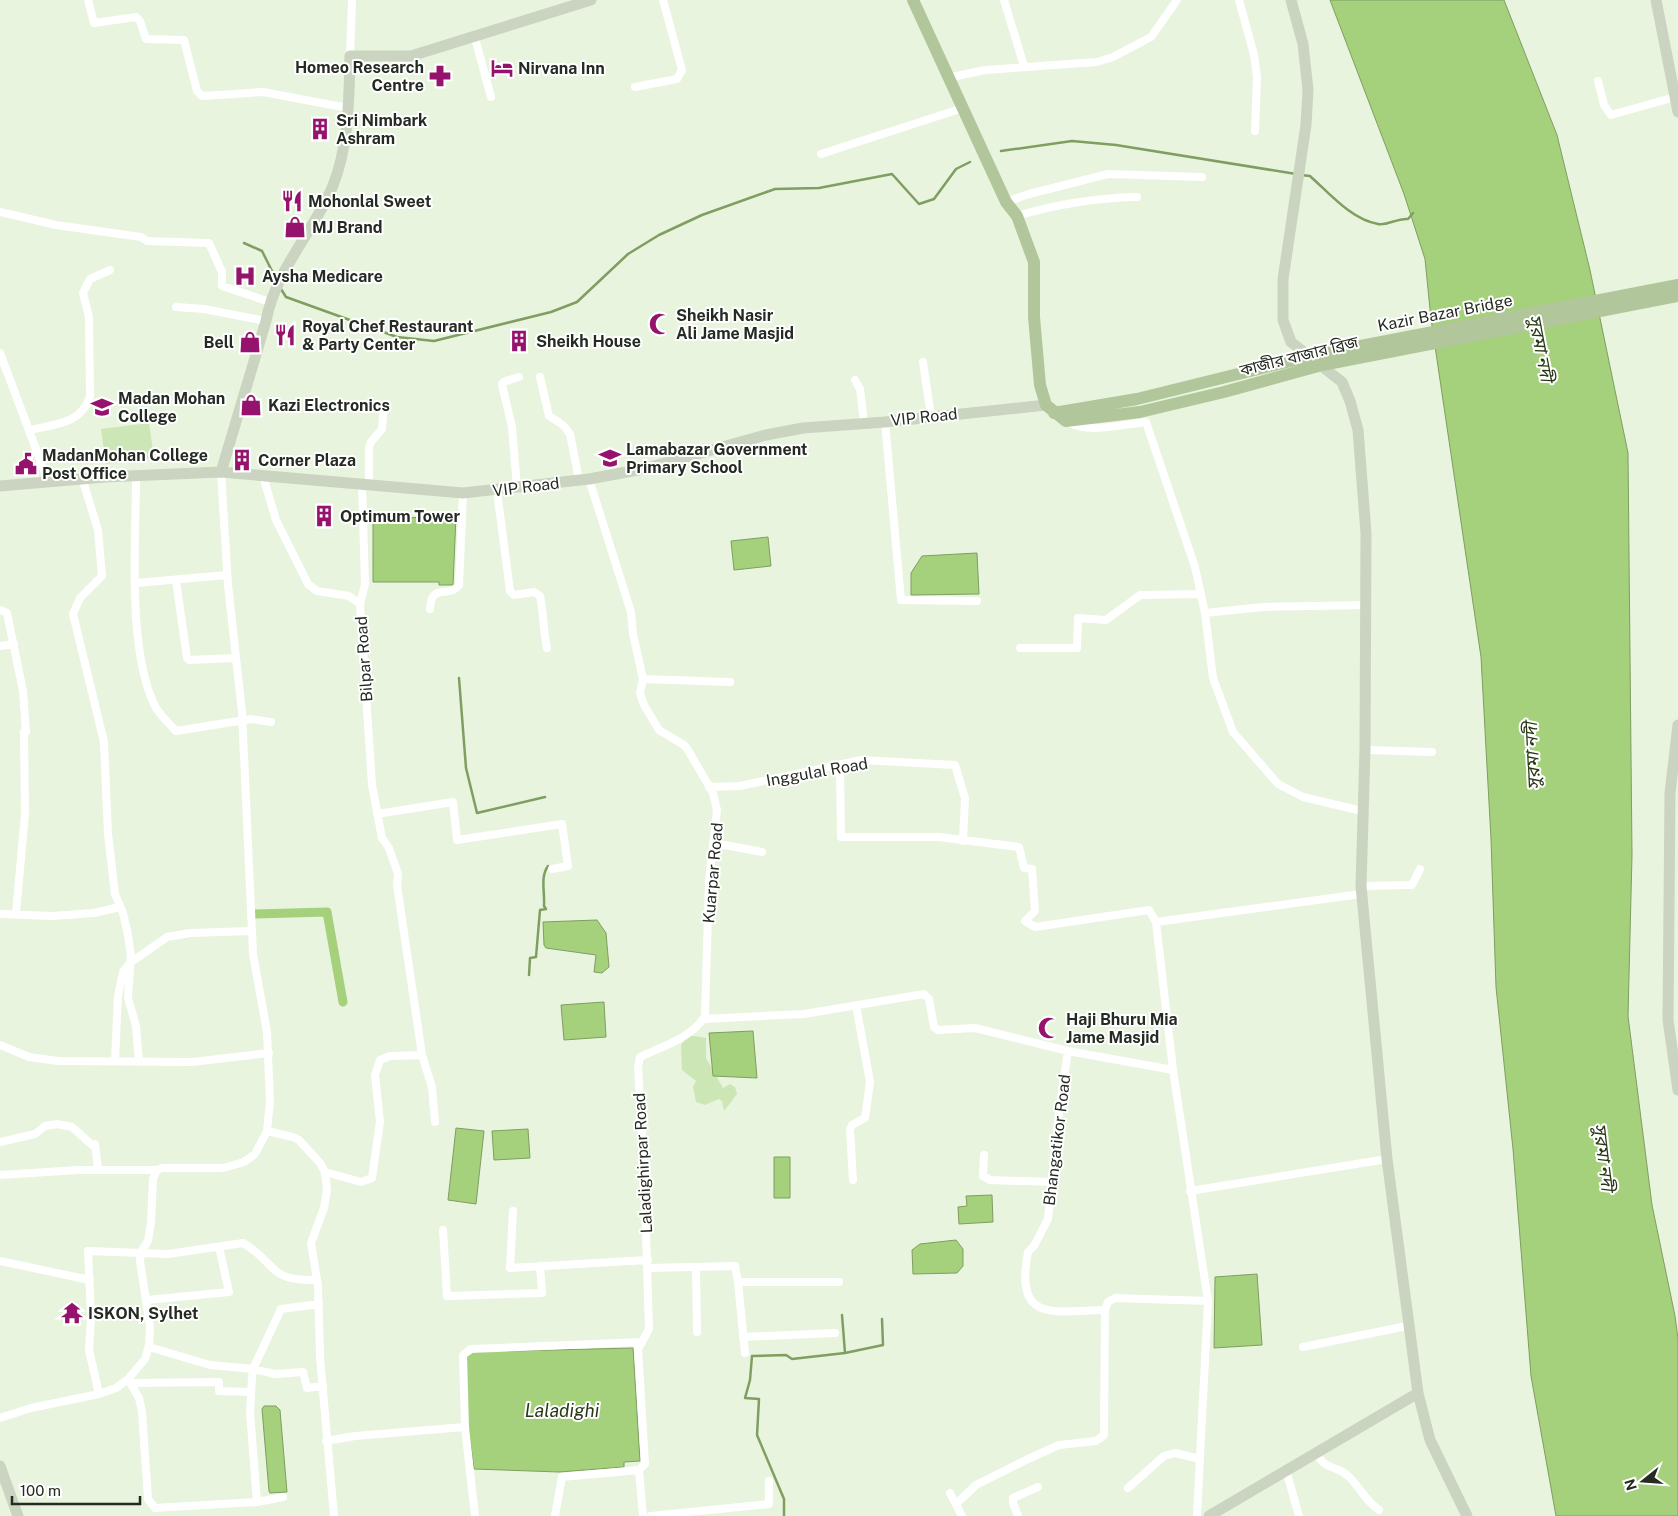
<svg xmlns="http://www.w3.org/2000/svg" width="1678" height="1516" font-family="'Public Sans','Noto Sans Bengali',sans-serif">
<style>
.green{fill:#cce7b5}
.water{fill:#a5d07c;stroke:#7f9e61}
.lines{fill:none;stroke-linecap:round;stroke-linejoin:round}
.stream{stroke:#7f9e61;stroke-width:2.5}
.canal{stroke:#a5d07c;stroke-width:9}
.street{stroke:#fff;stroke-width:8}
.secondary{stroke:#cad4c0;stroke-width:11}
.primary{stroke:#b1c79b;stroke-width:12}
.labels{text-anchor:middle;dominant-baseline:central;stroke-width:4;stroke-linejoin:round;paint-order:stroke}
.poi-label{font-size:16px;font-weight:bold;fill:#252a22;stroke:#fff;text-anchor:start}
.street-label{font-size:16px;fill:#252a22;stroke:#fff}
.water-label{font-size:18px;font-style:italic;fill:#273815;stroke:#fff}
</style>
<rect width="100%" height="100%" fill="#e8f4de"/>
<path class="green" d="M149,423L154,458L106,464L101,429Z
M689,1035L706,1038V1058L723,1088L730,1084L735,1087L737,1094L724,1111L722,1101L719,1099L705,1105L696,1102L693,1087L696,1081L682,1070L681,1045Z"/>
<path class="water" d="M1330,0H1504L1557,135L1590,270L1628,453L1632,855L1628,1016L1652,1205L1675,1316L1678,1339V1516H1556L1531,1376L1513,1149L1496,987L1491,839L1481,657L1431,319L1425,259L1404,194Z
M456,516L453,585H439V582H373V519Z
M768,537L771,566L734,570L731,541Z
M977,553L979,594L911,595V573L922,556Z
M597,920L606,933L609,967L602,973L594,972L596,955L546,948L544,945L543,922Z
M604,1002L606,1037L564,1040L561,1005Z
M753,1031L757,1078L713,1076L709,1033Z
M456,1128L484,1131L476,1204L448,1200Z
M528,1129L530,1158L494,1160L492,1131Z
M774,1157H790V1198H774Z
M992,1195L993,1222L959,1224L958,1207L967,1206L966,1196Z
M956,1240L963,1249V1266L957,1273L913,1274L912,1250L920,1244Z
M1257,1274L1262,1345L1214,1348L1215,1277Z
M633,1348L640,1461L624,1462V1467L559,1472L474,1469L468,1425L466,1358L472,1352Z
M264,1406H276L280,1410L287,1492L270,1493L269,1491L262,1409Z"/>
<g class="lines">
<path class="stream" d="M1001,151L1072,141L1116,145L1296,174
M1301,175L1310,176C1329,193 1352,220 1378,224C1387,226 1397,218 1408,219L1413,213
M244,243L262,251L276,279
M281,289L286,297L397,337L434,341L551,312L577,302L628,254L659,235L702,215L775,189L819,188L892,174L919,204L934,199L956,169L970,162
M459,678L466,768L477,813L545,797
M529,975L530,958L536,957L540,910L546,909L544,906C545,892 540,877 548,866
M842,1315L845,1353L883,1345L882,1319
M784,1516V1499L757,1435L759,1399L745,1398L750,1380L752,1356L786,1355L792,1359L845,1353"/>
<path class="canal" d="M255,914L327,912L343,1002"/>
<path class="street" d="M88,0L94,23L136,17L140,21L146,39L184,40L197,91L202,96L263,92L348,108
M1004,0L1024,66
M1239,0L1254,55L1257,77L1255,131
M475,38L491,97
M350,56L352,0
M947,78L985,70L1097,62L1113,57L1151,37L1177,0
M1598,81L1604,105L1611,115L1675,97
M635,87L677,79L682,70L663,0
M821,154L963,108
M1006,202L1029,194L1108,174L1202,177
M0,212L56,225L141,237L147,241L209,243L222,272V286L270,302
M1017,216C1057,204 1095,198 1137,197
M176,307L204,309L266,321
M0,353L48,481
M923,362L931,416
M540,377L549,416L563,425L570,434L579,480
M855,380L860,389L864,423
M1066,421C1088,435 1121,424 1146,422L1195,567L1205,613L1213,678L1233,732L1278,784L1303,797L1362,811
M885,422L901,600L977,601
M30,430C55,424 82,424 90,396L89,317L83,293L90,279L110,270
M136,475C136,540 127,646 154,704C158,714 169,723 176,731L251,719L271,722
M263,476L276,520L308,584L317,591L349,596L360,604L372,785L382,838L389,848L398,874L397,885L422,1055L432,1087L435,1122
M82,478L98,530L102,576L80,598L73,614L104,742L108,834L115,894L123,913L128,935L131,956L128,998L136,1026L139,1062
M589,479L631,612L633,634L643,679L640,693L644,705L659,730L684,745L688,750L713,793L717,810L709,881L705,1016C692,1038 661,1047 640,1057L638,1067L644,1169L649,1329L638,1349L645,1464L639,1470L643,1516
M369,485V447L371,442L382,429L384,405
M517,487L512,427L502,385L503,382L519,377
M497,491L510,591L514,595L534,592L540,596C544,615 543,630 547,648
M176,580L187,658L189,660L235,658
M136,583L227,575
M360,604L365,584L362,485
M430,609C431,582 449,599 459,585L463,493
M0,610L7,613L23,691L26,732H24L25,814L16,913
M1205,613L1263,607L1367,605
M0,646L14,644
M1020,648H1077L1078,618L1106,620L1140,595L1201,594
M643,679L730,682
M1365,750L1432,752
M840,764L841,837H939L1019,847L1024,868L1032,869L1035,911L1025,921L1035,927L1149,910L1156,922L1173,1070L1208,1301L1197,1516
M709,787L740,786L861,760L955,765L965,798L963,841
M377,814L453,802L457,840L562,824L568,866L552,869
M714,843L762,852
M1361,886L1412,885L1420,869
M0,914L52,916L94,913L120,907
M1156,922L1361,894
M703,1019L804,1014L924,994L929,999L934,1027L938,1030L975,1028L1068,1051L1173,1070
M0,1045L29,1057L58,1061L192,1062L269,1053
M1068,1051L1059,1112L1048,1219L1034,1246L1028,1252C1014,1324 1054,1311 1105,1310
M115,1061L118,996L123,972L130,963L167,937L190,933L251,931
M267,1131L293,1137L299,1140L320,1163L325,1172L327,1190L324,1208L311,1243L318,1286L320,1357L334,1516
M0,1142L35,1134L45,1126L57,1124L72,1127L92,1145L95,1144L98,1170
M984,1155L983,1176L990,1180L1052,1182
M325,1172L361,1182L372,1178L380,1122L375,1075L380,1060L390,1056L422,1055
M0,1175L79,1170H157L162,1168H223L244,1162L255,1154L267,1131L270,1101L267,1032L253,954L242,712L228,585L221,472
M853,1180L850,1130L852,1125L865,1118L870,1082L856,1005
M1190,1191L1387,1159
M513,1211L510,1268L648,1260
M443,1230L447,1296L542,1293L540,1266
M0,1261L90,1280
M696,1267L697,1332
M648,1268L735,1266L738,1282H839
M738,1282L745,1353
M147,1300L229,1292L219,1247
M743,1337L835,1333
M149,1347L210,1365L253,1369L275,1374L303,1372L307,1388L323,1386
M1303,1347L1407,1326
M128,1379L139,1398L142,1412L148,1499L155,1508L257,1502L283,1497
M131,1383L219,1382V1391L251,1392
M99,1394L89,1350L91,1316L88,1251L168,1254L243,1243C279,1264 266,1281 317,1280
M0,1418L31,1408L99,1394L116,1388L128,1379L145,1359L149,1345L150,1327L140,1261L141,1252L148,1241L151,1222L153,1179L157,1170
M326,1441L355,1436L465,1427
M1316,1452C1325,1471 1333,1464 1347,1475C1360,1486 1363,1499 1379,1510
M1286,1470L1299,1516
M1128,1488L1164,1456L1175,1453L1200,1459
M950,1493L962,1516
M257,1502L250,1412L252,1378L253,1369L281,1309L319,1304
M956,1504L976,1485L1026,1460L1059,1445L1096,1441L1104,1435L1105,1310L1108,1302L1115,1298L1208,1301
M475,1516L465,1427L463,1355L471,1349L642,1342
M555,1516L562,1477L639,1470
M651,1516L769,1504V1481
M1018,1516L1013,1503V1498L1038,1487"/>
<path class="secondary" d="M1656,0L1678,112
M221,472L266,321C275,271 312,234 332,188C349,147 349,99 350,56H411L591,0
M0,486L105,477L221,472L463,493L589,479L643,469L766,435L803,428L885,422L1046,405
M1678,725L1670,793L1668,1020L1678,1090
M1418,1393L1430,1440L1467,1516
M0,1466L18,1516
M1209,1516L1418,1393L1387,1159L1361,886L1365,750L1366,533L1358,430L1350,401L1342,382L1291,342L1283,320V279L1306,125L1308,90L1303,44L1291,0"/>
<path class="primary" d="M913,0L1006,202L1017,216L1034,262V317L1040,385L1046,405L1066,421L1140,412L1224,392L1322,365L1678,296
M1054,413L1137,399L1319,354L1678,285"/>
</g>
<defs>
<g id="hotel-bare" transform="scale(1.725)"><path d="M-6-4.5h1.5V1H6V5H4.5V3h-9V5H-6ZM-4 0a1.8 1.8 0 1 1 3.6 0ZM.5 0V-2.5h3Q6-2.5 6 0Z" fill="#95136c" stroke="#fff" stroke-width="2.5" paint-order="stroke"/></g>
<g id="pharmacy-bare" transform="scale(1.725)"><path d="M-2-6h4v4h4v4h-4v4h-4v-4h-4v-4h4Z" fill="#95136c" stroke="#fff" stroke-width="2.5" paint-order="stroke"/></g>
<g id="building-bare" transform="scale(1.725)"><path d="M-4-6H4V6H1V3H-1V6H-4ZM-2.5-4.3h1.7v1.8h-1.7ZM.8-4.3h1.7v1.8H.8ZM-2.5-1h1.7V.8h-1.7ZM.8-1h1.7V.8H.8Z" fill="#95136c" stroke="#fff" stroke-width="2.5" paint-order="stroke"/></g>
<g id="restaurant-bare" transform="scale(1.725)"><path d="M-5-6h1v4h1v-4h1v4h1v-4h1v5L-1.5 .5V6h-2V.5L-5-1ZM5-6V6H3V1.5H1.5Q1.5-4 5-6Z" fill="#95136c" stroke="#fff" stroke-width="2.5" paint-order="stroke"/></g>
<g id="shop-bare" transform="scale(1.725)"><path d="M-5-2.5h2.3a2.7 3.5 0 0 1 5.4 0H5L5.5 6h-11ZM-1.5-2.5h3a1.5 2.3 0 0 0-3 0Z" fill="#95136c" stroke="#fff" stroke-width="2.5" paint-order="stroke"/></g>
<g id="hospital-bare" transform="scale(1.725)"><path d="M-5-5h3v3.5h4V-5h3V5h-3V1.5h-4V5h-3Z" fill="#95136c" stroke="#fff" stroke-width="2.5" paint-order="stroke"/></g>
<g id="mosque-bare" transform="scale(1.725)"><path d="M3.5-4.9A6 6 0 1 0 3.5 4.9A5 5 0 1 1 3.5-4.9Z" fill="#95136c" stroke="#fff" stroke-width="2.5" paint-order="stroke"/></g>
<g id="university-bare" transform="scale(1.725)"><path d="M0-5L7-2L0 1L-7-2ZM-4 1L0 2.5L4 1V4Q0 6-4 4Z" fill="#95136c" stroke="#fff" stroke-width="2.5" paint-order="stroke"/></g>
<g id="school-bare" transform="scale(1.725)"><path d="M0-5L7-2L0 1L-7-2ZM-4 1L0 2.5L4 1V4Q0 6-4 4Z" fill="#95136c" stroke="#fff" stroke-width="2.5" paint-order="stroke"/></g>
<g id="civic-bare" transform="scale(1.725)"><path d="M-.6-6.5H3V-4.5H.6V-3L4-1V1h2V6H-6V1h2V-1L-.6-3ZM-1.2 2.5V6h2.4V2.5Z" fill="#95136c" stroke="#fff" stroke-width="2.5" paint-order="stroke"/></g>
<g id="temple-bare" transform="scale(1.725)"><path d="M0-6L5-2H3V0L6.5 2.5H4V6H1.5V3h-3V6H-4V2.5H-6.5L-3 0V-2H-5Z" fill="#95136c" stroke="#fff" stroke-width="2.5" paint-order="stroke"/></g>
</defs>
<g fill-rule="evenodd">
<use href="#hotel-bare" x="502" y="68"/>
<use href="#pharmacy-bare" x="440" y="76"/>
<use href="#building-bare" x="320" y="129"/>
<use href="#restaurant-bare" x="292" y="201"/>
<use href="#shop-bare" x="295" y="227"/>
<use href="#hospital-bare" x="245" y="276"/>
<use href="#mosque-bare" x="660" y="324"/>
<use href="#restaurant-bare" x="285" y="335"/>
<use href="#building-bare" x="519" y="341"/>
<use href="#shop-bare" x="250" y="342"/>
<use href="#shop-bare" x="251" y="405"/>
<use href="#university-bare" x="102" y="407"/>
<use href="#school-bare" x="610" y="458"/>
<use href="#building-bare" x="242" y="460"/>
<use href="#civic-bare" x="26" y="464"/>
<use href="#building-bare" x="324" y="516"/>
<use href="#mosque-bare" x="1049" y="1028"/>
<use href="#temple-bare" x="72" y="1313"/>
</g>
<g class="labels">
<g class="poi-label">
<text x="424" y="67" text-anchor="end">Homeo Research<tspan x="424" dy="18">Centre</tspan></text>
<text x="518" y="68">Nirvana Inn</text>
<text x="336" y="120">Sri Nimbark<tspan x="336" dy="18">Ashram</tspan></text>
<text x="308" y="201">Mohonlal Sweet</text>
<text x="312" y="227">MJ Brand</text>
<text x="262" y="276">Aysha Medicare</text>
<text x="676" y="315">Sheikh Nasir<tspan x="676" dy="18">Ali Jame Masjid</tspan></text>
<text x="302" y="326">Royal Chef Restaurant<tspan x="302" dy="18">&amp; Party Center</tspan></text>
<text x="536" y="341">Sheikh House</text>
<text x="234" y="342" text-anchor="end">Bell</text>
<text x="118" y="398">Madan Mohan<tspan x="118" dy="18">College</tspan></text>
<text x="268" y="405">Kazi Electronics</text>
<text x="626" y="449">Lamabazar Government<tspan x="626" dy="18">Primary School</tspan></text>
<text x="42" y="455">MadanMohan College<tspan x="42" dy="18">Post Office</tspan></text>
<text x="258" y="460">Corner Plaza</text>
<text x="340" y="516">Optimum Tower</text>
<text x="1066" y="1019">Haji Bhuru Mia<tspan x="1066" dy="18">Jame Masjid</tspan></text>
<text x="88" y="1313">ISKON, Sylhet</text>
</g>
<g class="street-label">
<text transform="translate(1445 313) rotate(-11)">Kazir Bazar Bridge</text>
<text transform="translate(1299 356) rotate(-14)">কাজীর বাজার ব্রিজ</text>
<text transform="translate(924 417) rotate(-6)">VIP Road</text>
<text transform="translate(526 487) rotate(-7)">VIP Road</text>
<text transform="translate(364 659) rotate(-94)">Bilpar Road</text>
<text transform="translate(817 772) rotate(-10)">Inggulal Road</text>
<text transform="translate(713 873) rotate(-85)">Kuarpar Road</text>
<text transform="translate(1057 1140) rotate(-83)">Bhangatikor Road</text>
<text transform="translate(643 1163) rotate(-93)">Laladighirpar Road</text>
</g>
<g class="water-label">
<text transform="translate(1541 348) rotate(79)">সুরমা নদী</text>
<text transform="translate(1532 756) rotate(-93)">সুরমা নদী</text>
<text transform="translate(1604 1157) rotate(83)">সুরমা নদী</text>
<text x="562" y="1410">Laladighi</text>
</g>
</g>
<g transform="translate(1643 1481) rotate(253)" stroke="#ffffff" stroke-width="4" paint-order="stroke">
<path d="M0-4L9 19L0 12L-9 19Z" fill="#252a22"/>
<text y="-8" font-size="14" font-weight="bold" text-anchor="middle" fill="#252a22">N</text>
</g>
<path d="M12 1496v8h128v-8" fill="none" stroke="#252a22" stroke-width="2.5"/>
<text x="20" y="1496" font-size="15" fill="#252a22" stroke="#ffffff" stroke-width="4" paint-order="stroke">100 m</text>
</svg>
